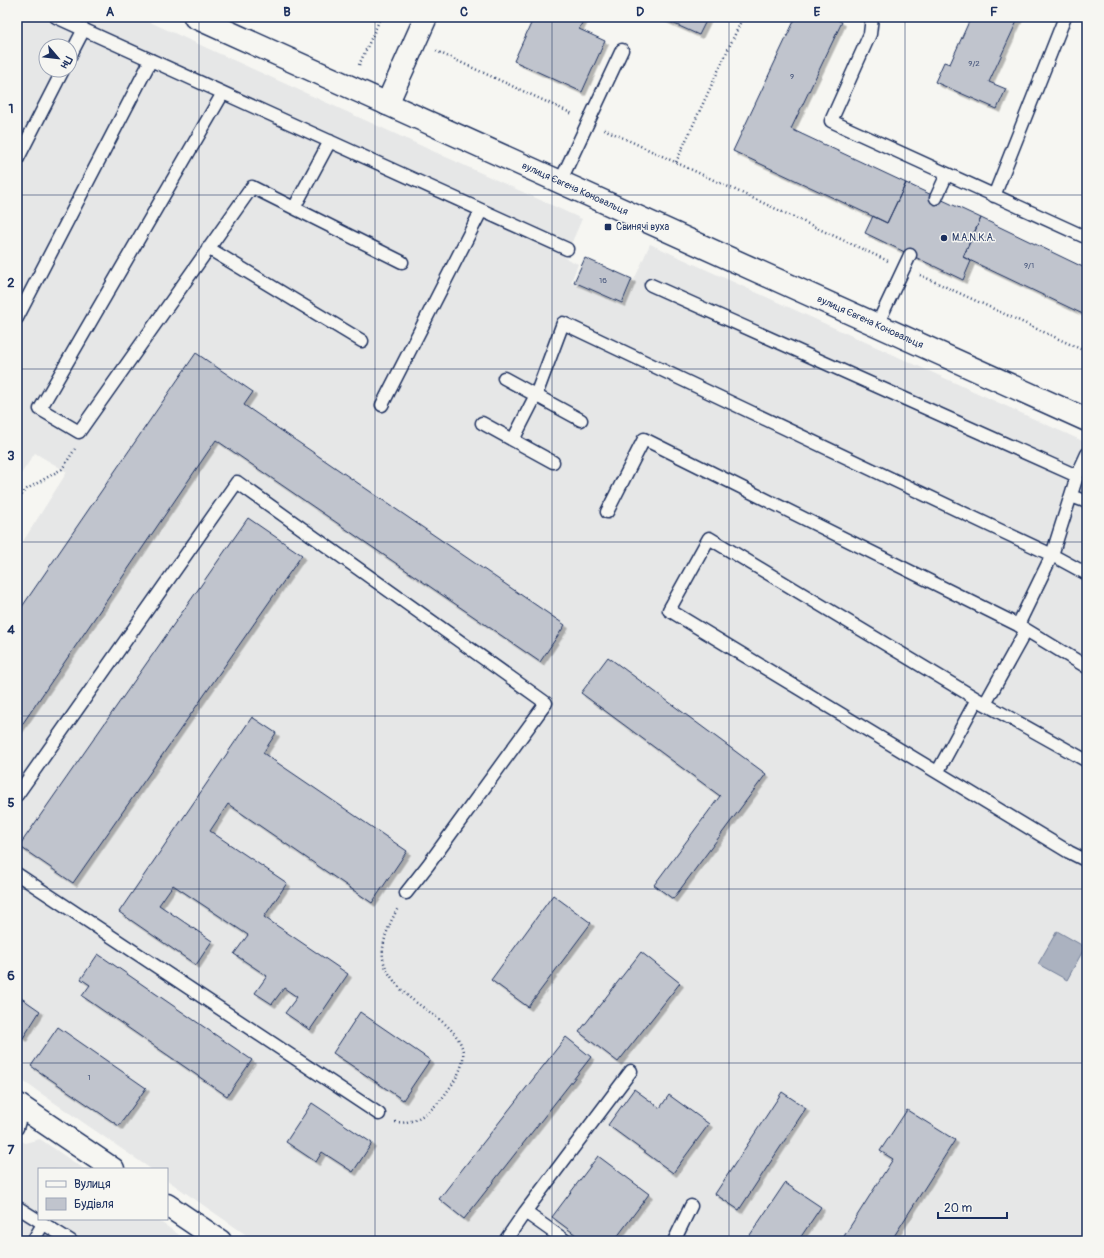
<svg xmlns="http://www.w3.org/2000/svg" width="1104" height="1258" font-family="Pangolin,sans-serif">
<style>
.built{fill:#e6e7e7;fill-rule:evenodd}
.water{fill:#abb2c0;stroke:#717e99}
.building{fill:#c0c4cd;stroke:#1b2f5e;filter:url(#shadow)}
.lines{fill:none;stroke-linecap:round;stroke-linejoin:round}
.service-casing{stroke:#1b2f5e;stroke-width:15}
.minor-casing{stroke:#1b2f5e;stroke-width:25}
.path{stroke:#1b2f5e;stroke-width:2.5;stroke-dasharray:1 3;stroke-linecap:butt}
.service{stroke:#f6f6f2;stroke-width:12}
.minor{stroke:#f6f6f2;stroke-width:22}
.grid{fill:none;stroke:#1b2f5e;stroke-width:1;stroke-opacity:0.55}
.poi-dot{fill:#1b2f5e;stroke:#f6f6f2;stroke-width:1.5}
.labels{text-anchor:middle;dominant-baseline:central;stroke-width:3;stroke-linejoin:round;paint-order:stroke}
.number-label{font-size:8px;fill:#44547a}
.street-label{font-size:10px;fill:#1b2f5e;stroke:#f6f6f2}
.poi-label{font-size:10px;fill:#1b2f5e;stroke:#f6f6f2;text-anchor:start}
.neatline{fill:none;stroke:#1b2f5e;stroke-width:1.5}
.grid-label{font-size:13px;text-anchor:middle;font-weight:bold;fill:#1b2f5e}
</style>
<defs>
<filter id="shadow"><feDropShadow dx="3.5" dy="3.5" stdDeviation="0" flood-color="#0004"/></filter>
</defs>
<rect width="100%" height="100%" fill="#f6f6f2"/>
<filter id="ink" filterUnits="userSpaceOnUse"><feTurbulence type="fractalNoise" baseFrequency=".025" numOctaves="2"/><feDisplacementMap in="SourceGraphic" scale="8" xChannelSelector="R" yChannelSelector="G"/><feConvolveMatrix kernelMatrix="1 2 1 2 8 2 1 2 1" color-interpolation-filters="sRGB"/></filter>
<g filter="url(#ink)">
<path class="built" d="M17,17H139L582,219L565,258L578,264L571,282L623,305L650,244L1087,443V1241H255L167,1180V1169H151L17,1077V551L67,472L35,453L17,480ZM46,46H70V70H46Z
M17,1138L25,1143L40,1139L84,1169H39V1219H156L188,1241H17Z"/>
<path class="water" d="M1057,931L1085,947L1067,980L1038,964Z"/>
<path class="building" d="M534,17H585L579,29L605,41L582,92L514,61Z
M659,17H708L699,35Z
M796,17H831L842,22L791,129L906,183L887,223L733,151Z
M971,17H1019L989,82L1006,89L997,109L935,82L944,62L950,64Z
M906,183L981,218L963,257L971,261L963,280L865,233L873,216L887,223Z
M981,218L1087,269V316L963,257Z
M585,258L632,279L622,303L574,282Z
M196,353L253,392L244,405L565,625L540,662L216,440L17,732V614Z
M248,518L302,555L73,883L19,846Z
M608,657L766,774L673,899L654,885L720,796L581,693Z
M252,717L276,733L263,753L407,851L372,903L228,804L210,831L287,883L264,917L348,974L310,1030L285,1013L297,997L284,988L272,1004L255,993L267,976L234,954L248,935L173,885L159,905L212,941L196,965L119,912Z
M553,895L591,923L528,1007L491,980Z
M641,952L680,983L618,1062L579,1032Z
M98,954L252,1060L227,1096L82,996L90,985L81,979Z
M17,995L40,1011L23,1038L17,1034Z
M360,1012L430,1060L403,1100L333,1053Z
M58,1027L146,1088L119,1126L31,1066Z
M566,1037L591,1057L464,1219L439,1199Z
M634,1089L660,1108L669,1095L709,1124L673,1173L608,1125Z
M782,1092L806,1108L739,1210L715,1194Z
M312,1103L372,1143L353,1172L322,1152L316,1162L286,1142Z
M907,1110L955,1140L891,1241H841L893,1159L880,1151Z
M598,1156L649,1194L614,1241H584L552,1217Z
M785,1183L821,1207L798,1241H746Z"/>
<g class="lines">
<g class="service-casing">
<path id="service" d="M56,17L567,249
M872,17L870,34L831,121L1083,236
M70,56L84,29
M223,93L40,409L79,432L252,187L402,262
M17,160L63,70
M560,182L622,50
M994,196L1065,17
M936,198L947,174
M294,208L330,141
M208,248L362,341
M651,285L1077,476
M17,318L151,60
M877,325L910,255
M504,378L581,420
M382,405L481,211
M482,423L553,462
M513,440L536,395L563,323L1052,555L1087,574
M1071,496L1087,502
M607,512L644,439L1018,625L1087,667
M1018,625L1052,555L1077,476L1087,454
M985,704L1026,630
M1087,761L985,704L709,538L669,610L1069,852L1087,861
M938,771L977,699
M17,795L237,482L546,703L428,865L406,893
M17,874L379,1114
M17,1128L23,1108
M17,1207L71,1241
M525,1212L566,1241
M33,1241L43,1224
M505,1241L525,1212L631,1071
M674,1241L691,1206"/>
</g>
<g class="minor-casing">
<g id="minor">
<path id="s1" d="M195,17L1087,420"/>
<path d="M387,104L426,17"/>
<path d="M17,1104L113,1169"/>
<path d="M167,1205L220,1241"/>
</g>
</g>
<path class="path" d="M436,51L573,114
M359,65L381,17
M604,129L888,261
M676,162L743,17
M920,275L1087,352
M17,502L25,490L62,469L75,449
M395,1122C399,1122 404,1123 407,1122C422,1119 437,1106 446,1093C452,1085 459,1075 462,1064C471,1033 428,1013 409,997C399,988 388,975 384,963C379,946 390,922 398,908"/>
<use href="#service" class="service"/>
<use href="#minor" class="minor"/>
</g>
</g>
<path class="grid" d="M199,17V1241M375,17V1241M552,17V1241M729,17V1241M905,17V1241M17,195H1087M17,369H1087M17,542H1087M17,716H1087M17,889H1087M17,1063H1087"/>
<g class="poi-dot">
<rect x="604" y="223" width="8" height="8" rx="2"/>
<circle cx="944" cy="238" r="4"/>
</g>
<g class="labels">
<g class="number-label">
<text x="974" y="63">9/2</text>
<text x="792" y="76">9</text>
<text x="1029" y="265">9/1</text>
<text x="603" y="280">16</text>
<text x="89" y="1077">1</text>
</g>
<g class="street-label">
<text stroke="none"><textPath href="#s1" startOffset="417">вулиця Євгена Коновальця</textPath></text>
<text stroke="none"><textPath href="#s1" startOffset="741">вулиця Євгена Коновальця</textPath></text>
</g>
<g class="poi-label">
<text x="616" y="227">Свинячі вуха</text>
<text x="952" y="238">M.A.N.K.A.</text>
</g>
</g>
<rect width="1104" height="1258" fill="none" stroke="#f6f6f2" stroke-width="44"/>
<rect x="38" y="1168" width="130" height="52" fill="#f6f6f2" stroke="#9ea6b7"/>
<rect x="46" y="1181" width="20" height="6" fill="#f6f6f2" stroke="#9ea6b7"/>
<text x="74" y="1188" font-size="12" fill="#1b2f5e">Вулиця</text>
<rect x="46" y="1198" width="20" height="12" fill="#c0c4cd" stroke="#9ea6b7"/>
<text x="74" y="1208" font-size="12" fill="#1b2f5e">Будівля</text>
<g transform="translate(58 58) rotate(118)"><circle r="19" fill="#f6f6f2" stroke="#9ea6b7"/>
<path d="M0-3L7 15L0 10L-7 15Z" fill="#1b2f5e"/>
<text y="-6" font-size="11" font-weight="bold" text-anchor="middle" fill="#1b2f5e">Пн</text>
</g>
<path d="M938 1212v6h69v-6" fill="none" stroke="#1b2f5e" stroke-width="2"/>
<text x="944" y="1212" font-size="12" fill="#1b2f5e" stroke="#f6f6f2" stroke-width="3" paint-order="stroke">20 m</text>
<rect x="22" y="22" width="1060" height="1214" class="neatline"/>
<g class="grid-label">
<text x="110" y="16">A</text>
<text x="287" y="16">B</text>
<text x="464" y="16">C</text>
<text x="640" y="16">D</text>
<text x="817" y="16">E</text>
<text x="994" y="16">F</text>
<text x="11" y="113">1</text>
<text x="11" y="287">2</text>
<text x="11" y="460">3</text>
<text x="11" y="634">4</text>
<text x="11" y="807">5</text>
<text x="11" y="980">6</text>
<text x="11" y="1154">7</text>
</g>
</svg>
